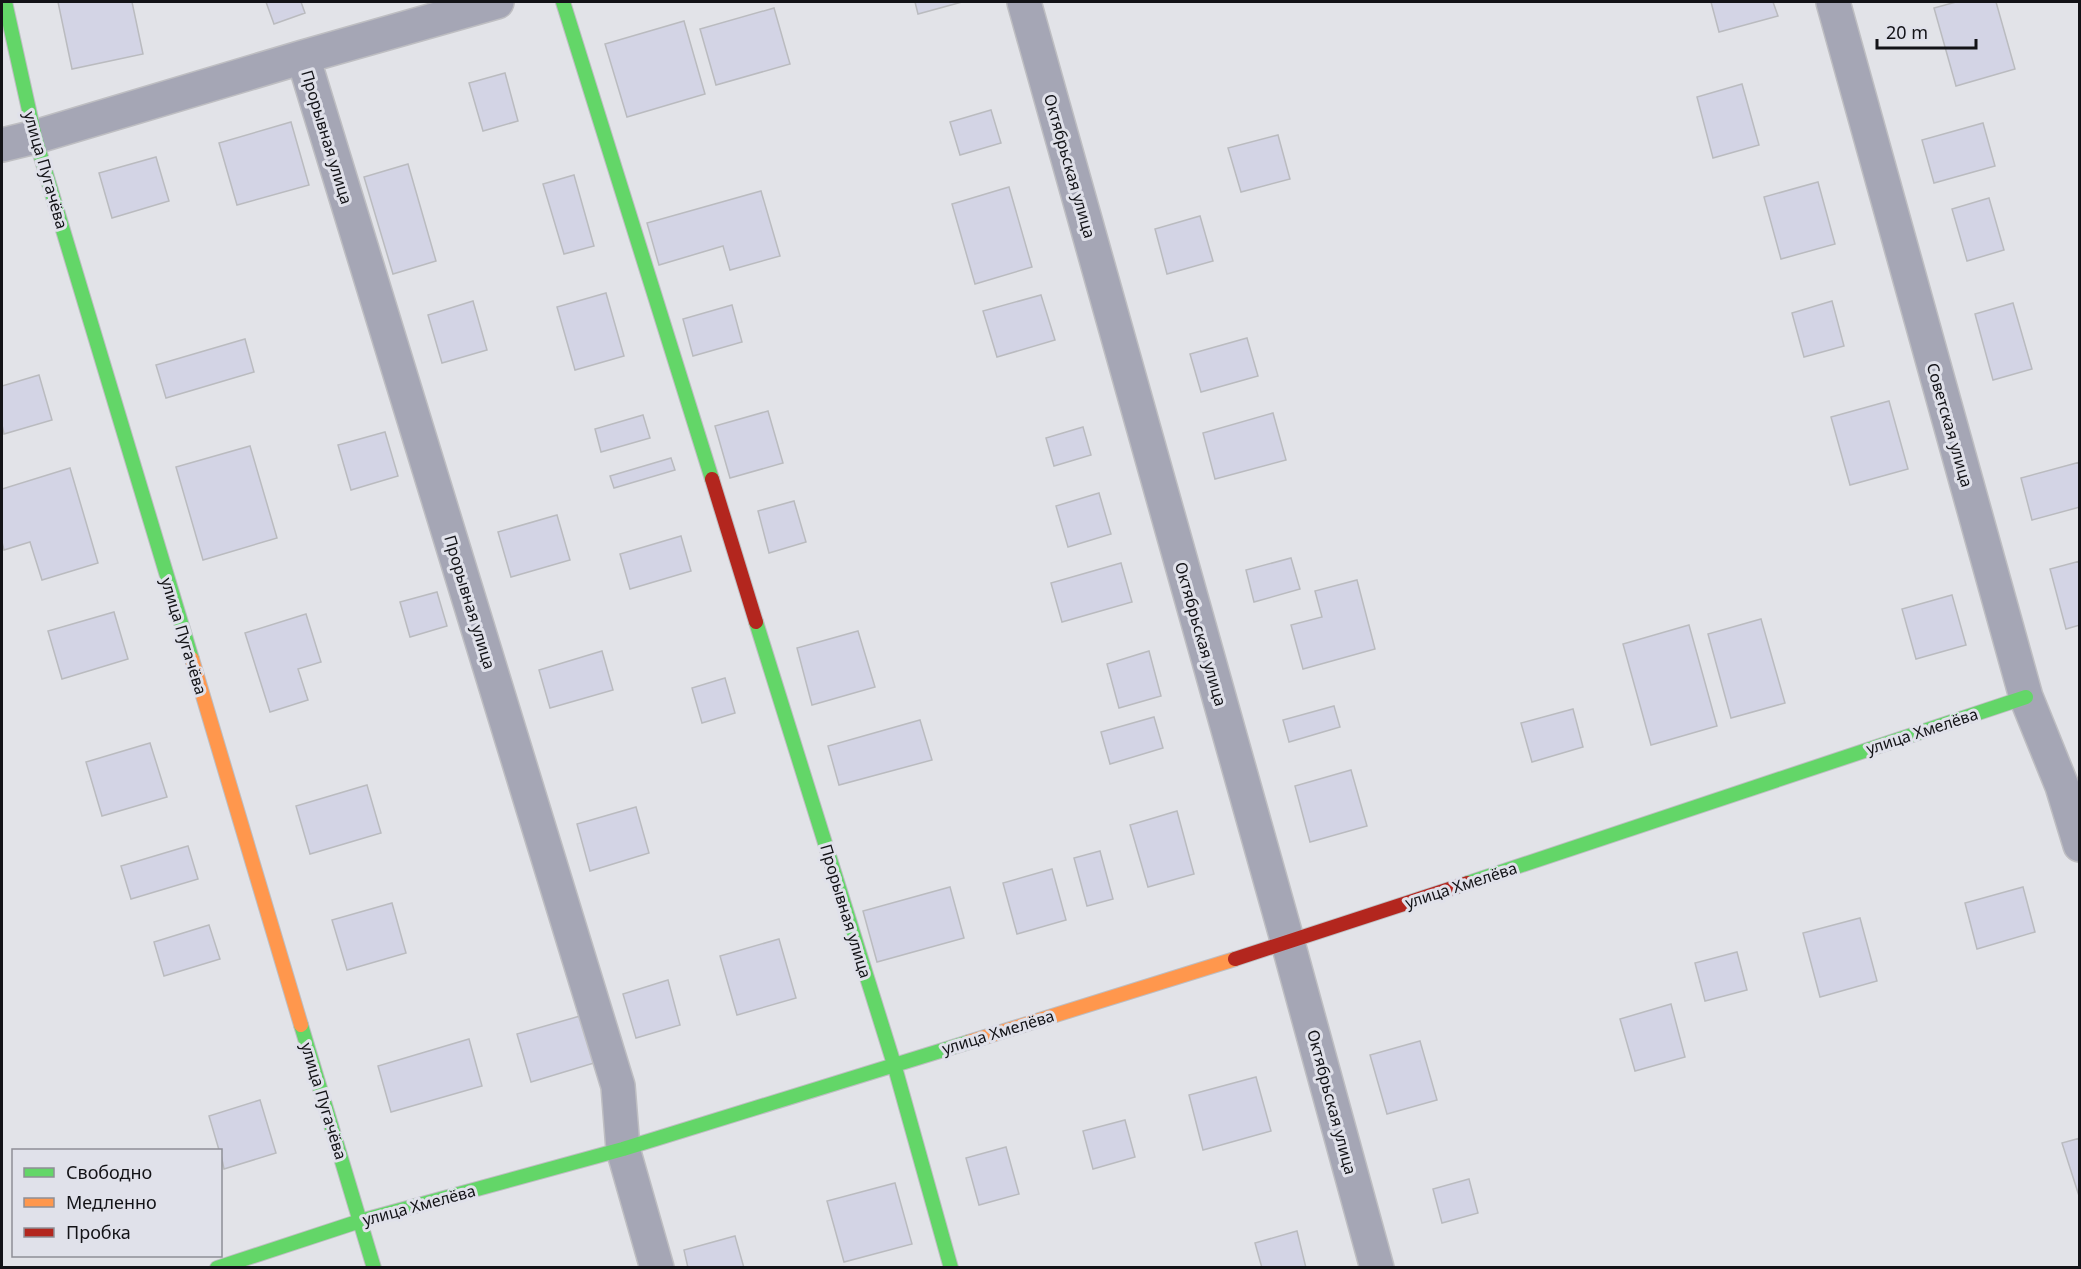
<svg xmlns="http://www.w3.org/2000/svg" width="2081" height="1269" font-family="'Noto Sans',sans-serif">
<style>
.building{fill:#d3d4e5;stroke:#babbbf;stroke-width:1.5}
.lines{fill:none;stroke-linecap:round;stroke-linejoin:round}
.street-casing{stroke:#bebec2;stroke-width:36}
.fast-casing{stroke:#bebec2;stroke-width:16}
.slow-casing{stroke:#bebec2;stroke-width:16}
.jam-casing{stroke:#bebec2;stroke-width:16}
.street{stroke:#a5a6b5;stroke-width:33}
.fast{stroke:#63d668;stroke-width:14}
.slow{stroke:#ff974d;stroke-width:14}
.jam{stroke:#b3261e;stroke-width:14}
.labels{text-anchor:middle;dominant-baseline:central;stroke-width:6;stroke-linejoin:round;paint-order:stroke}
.street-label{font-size:16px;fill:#131317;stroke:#e0e1ea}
</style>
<rect width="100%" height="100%" fill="#e2e3e8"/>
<path class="building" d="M58,2H132L143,54L72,69Z
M266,2H301L305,13L274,24Z
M915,2H962L918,14Z
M1711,2H1773L1778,16L1719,32Z
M1956,2H1996L2015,69L1956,86L1934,8Z
M774,8L790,64L716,85L700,29Z
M684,21L705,94L627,117L605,44Z
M505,73L518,121L483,131L469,83Z
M1742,84L1759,145L1713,158L1697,97Z
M991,110L1001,143L960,155L950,122Z
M291,122L309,185L237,205L219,143Z
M1983,123L1995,166L1934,183L1922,140Z
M1278,135L1290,179L1241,192L1228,148Z
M156,157L169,201L112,218L99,173Z
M408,164L436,261L393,274L364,177Z
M574,175L594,246L564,254L543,184Z
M1818,182L1835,244L1781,259L1764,197Z
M1009,187L1032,267L975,284L952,204Z
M761,191L780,256L730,270L723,246L659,265L647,223Z
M1989,198L2004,250L1967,261L1952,209Z
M1200,216L1213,261L1167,274L1155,229Z
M606,293L624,356L575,370L557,307Z
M1041,295L1055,340L997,357L983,311Z
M473,301L487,350L442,363L428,315Z
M1832,301L1844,346L1804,357L1792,313Z
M2013,303L2032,369L1993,380L1975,314Z
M732,305L742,342L693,356L683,319Z
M1247,338L1258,376L1201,392L1190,354Z
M245,339L254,372L166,398L156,365Z
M39,375L52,420L4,434L2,425V386Z
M1889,401L1908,469L1850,485L1831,417Z
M768,411L783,463L730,478L715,426Z
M1273,413L1286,460L1215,479L1203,433Z
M643,415L650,438L601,452L595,429Z
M1083,427L1091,455L1054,466L1046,438Z
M385,432L398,476L351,490L338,445Z
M250,446L277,538L203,560L176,467Z
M671,458L675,470L614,488L610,476Z
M2080,462V507L2032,520L2021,478Z
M70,468L98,563L42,580L30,542L4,550L2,542V489Z
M1099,493L1111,534L1068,547L1056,506Z
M794,501L806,542L769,553L758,511Z
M557,515L570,560L511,577L498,532Z
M681,536L691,571L630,589L620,554Z
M1291,558L1300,589L1254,602L1246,570Z
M2080,561V625L2066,629L2050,569Z
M1121,563L1132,602L1062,622L1051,583Z
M1357,580L1375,649L1303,669L1291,625L1322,617L1315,591Z
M437,592L447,626L410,637L400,602Z
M1952,595L1966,645L1916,659L1902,609Z
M114,612L128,659L62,679L48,631Z
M306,614L321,662L298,669L308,700L270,712L245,633Z
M1761,619L1785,703L1731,718L1708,634Z
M1689,625L1717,726L1651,745L1623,644Z
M858,631L875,687L812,705L797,648Z
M602,651L613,690L550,708L539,670Z
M1149,651L1161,696L1119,708L1107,664Z
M725,678L735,713L702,723L692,688Z
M1334,706L1340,727L1289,742L1283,720Z
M1573,709L1583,747L1532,762L1521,723Z
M1154,717L1163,748L1110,764L1101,732Z
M920,720L932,760L839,785L828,746Z
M150,743L167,797L102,816L86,762Z
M1351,770L1367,826L1310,842L1295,786Z
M367,785L381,833L310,854L296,806Z
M636,807L649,853L590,871L577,824Z
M1177,811L1194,874L1148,887L1130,825Z
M188,846L198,879L131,899L121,866Z
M1100,851L1113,899L1087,906L1074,858Z
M1052,869L1066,920L1017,934L1003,883Z
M950,887L964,938L877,962L863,911Z
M2023,887L2035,932L1977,949L1965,903Z
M392,903L406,953L347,970L332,920Z
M1860,918L1877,981L1820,997L1803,933Z
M209,925L220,959L164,976L154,942Z
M779,939L796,998L737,1015L720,956Z
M1737,952L1747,990L1705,1001L1695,963Z
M668,980L680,1025L636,1038L623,994Z
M1671,1004L1685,1057L1635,1071L1620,1019Z
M580,1016L594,1063L531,1082L517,1034Z
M469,1039L482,1086L391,1112L378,1066Z
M1420,1041L1437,1100L1387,1114L1370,1055Z
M1256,1077L1271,1131L1203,1150L1189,1095Z
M260,1100L276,1153L224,1169L220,1150H219L209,1116Z
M1125,1120L1135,1157L1093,1169L1083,1131Z
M2080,1138V1199L2062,1143Z
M1006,1147L1019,1194L979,1205L966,1158Z
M1469,1179L1478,1213L1442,1223L1433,1189Z
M895,1183L912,1244L844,1262L827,1201Z
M1297,1231L1306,1268H1262L1255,1243Z
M735,1236L744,1268H688L684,1250Z"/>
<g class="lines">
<g class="street-casing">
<path id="street" d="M1024,2L1288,943L1377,1268
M1833,2L2026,697L2062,786L2080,845
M303,57L618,1086L623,1149L657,1268
M2,145L35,137L303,57L497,2"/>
</g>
<g class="fast-casing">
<path id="fast" d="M5,2L35,137L192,659
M563,2L712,479
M756,622L894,1064L951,1268
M1468,883L2026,697
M301,1025L374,1268
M217,1268L360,1221L623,1149L969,1042"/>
</g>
<g class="slow-casing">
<path id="slow" d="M192,659L301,1025
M969,1042L1235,959"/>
</g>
<g class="jam-casing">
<path id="jam" d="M712,479L756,622
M1235,959L1468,883"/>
</g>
<use href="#street" class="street"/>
<use href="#fast" class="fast"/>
<use href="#slow" class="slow"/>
<use href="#jam" class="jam"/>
</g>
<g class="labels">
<g class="street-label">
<text transform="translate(327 137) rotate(73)">Прорывная улица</text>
<text transform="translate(1070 166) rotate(74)">Октябрьская улица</text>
<text transform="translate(46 170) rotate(74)">улица Пугачёва</text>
<text transform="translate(1950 425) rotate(74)">Советская улица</text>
<text transform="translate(470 602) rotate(73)">Прорывная улица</text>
<text transform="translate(1201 634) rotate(74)">Октябрьская улица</text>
<text transform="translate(184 636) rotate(73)">улица Пугачёва</text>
<text transform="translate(1922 731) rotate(-18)">улица Хмелёва</text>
<text transform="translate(1461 885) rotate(-18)">улица Хмелёва</text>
<text transform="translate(846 911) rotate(73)">Прорывная улица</text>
<text transform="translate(998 1032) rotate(-17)">улица Хмелёва</text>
<text transform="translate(324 1101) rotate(73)">улица Пугачёва</text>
<text transform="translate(1332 1102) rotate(75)">Октябрьская улица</text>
<text transform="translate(419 1205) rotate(-15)">улица Хмелёва</text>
</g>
</g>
<rect width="2081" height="1269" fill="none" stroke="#131317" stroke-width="6"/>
<rect x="12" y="1149" width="210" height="108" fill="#e0e1ea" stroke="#8e8f96" stroke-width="1.5"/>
<rect x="24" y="1168" width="30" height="9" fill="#63d668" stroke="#8e8f96" stroke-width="1.5"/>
<text x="66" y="1179" font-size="18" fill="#131317">Свободно</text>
<rect x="24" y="1198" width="30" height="9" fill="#ff974d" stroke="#8e8f96" stroke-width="1.5"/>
<text x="66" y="1209" font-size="18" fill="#131317">Медленно</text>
<rect x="24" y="1228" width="30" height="9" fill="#b3261e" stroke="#8e8f96" stroke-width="1.5"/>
<text x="66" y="1239" font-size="18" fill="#131317">Пробка</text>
<path d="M1877 39v9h99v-9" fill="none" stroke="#131317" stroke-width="3"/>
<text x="1886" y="39" font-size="18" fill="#131317" stroke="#e0e1ea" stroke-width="4.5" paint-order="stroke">20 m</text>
</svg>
